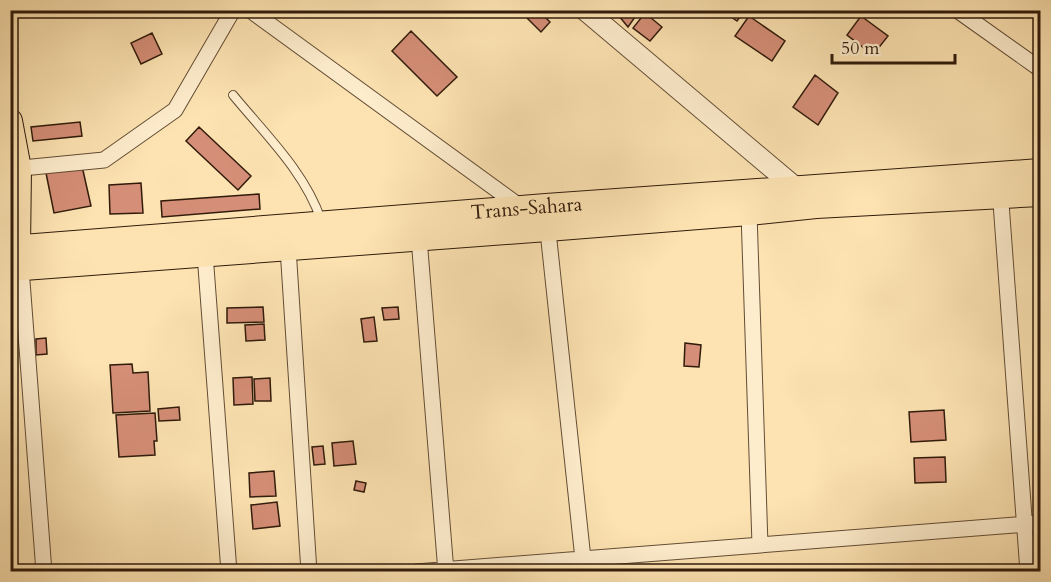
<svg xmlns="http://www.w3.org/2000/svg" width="1051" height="582" font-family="Cardo,serif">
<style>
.building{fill:#d58e77;stroke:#301b0b;stroke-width:1.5}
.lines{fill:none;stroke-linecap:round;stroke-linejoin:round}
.service-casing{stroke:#634d35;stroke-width:10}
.minor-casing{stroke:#634d35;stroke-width:17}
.tertiary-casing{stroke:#634d35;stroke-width:22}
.primary-casing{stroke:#301b0b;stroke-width:26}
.service{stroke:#feedcd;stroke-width:8}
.minor{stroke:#feedcd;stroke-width:15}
.tertiary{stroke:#feedcd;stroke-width:20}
.primary{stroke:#fde3b2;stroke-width:24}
.labels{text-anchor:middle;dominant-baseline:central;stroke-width:6;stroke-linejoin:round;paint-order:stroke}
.street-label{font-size:20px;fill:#301b0b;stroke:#feedcd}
</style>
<rect width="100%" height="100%" fill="#fde3b2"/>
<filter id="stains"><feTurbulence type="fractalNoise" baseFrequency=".00333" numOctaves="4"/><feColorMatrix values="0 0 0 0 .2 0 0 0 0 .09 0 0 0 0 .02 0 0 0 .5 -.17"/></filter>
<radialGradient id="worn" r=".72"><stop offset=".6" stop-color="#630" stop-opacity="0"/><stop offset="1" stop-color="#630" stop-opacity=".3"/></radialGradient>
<path class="building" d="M531,10H538L550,22L541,32L525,16Z
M614,10H640L628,27Z
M721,10H745L737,21Z
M645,13L662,27L650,41L633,28Z
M749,16L785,41L772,61L735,36Z
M861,16L888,36L873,55L847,35Z
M411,31L457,77L437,96L392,51Z
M152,33L162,54L141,64L131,43Z
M815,75L838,93L818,125L793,107Z
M80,122L82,136L33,141L31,127Z
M199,127L251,176L238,190L186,141Z
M82,166L91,206L54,213L46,173Z
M141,183L143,213L110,214L109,185Z
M259,194L260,209L162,217L161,201Z
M263,307L264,322L227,323V308Z
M398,307L399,319L384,320L382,308Z
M374,317L377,341L364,342L361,319Z
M264,324L265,340L246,341L245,325Z
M46,338L47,354L36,355V339Z
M685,343L701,345L699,367L684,366Z
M132,364L133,373L148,372L150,411L113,413L110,365Z
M252,377L253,404L234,405L233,378Z
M270,378L271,401H255L254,379Z
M179,407L180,420L159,421L158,409Z
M944,410L946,440L911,442L909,412Z
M155,413L157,441H154L155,455L119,457L116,415Z
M353,441L356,464L334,466L332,443Z
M323,446L325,464L314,465L312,447Z
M945,457L946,482L915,483L914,458Z
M274,471L276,496L250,497L249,473Z
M356,481L366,483L364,492L354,490Z
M277,502L280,526L253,529L251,505Z"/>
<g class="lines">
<g class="service-casing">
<path id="service" d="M233,95C265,134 305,172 321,220"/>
</g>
<g class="minor-casing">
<path id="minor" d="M250,10L522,208
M957,10L1040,69
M12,169L104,160L175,110L233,10
M1000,189L1028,572
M749,213L760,545
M547,222L583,559
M419,238L446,572
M288,248L309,572
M205,254L229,572
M21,268L44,572
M416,572L1040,523"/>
</g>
<g class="tertiary-casing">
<path id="tertiary" d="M585,10L803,194"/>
</g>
<g class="primary-casing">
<g id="primary">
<path d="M10,121L19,169L18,247L20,262"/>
<path id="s1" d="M10,248L546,206L1040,171"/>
<path d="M10,269L547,229L749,213L816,206L1040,194"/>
</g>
</g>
<use href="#service" class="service"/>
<use href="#minor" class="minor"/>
<use href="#tertiary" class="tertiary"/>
<use href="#primary" class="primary"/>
</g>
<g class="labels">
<g class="street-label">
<text stroke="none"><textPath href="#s1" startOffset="518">Trans-Sahara</textPath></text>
</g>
</g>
<rect width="1051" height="582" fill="none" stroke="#fde3b2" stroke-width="36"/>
<rect x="12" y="12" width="1027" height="558" fill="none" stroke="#301b0b" stroke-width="3"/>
<rect x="18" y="18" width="1015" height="546" fill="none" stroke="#301b0b" stroke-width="1.5"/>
<path d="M832 54v9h123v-9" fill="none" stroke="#301b0b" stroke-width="3"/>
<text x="841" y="54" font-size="18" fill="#301b0b" stroke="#feedcd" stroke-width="4.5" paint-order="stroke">50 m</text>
<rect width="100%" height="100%" filter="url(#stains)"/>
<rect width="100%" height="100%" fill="url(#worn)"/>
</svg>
